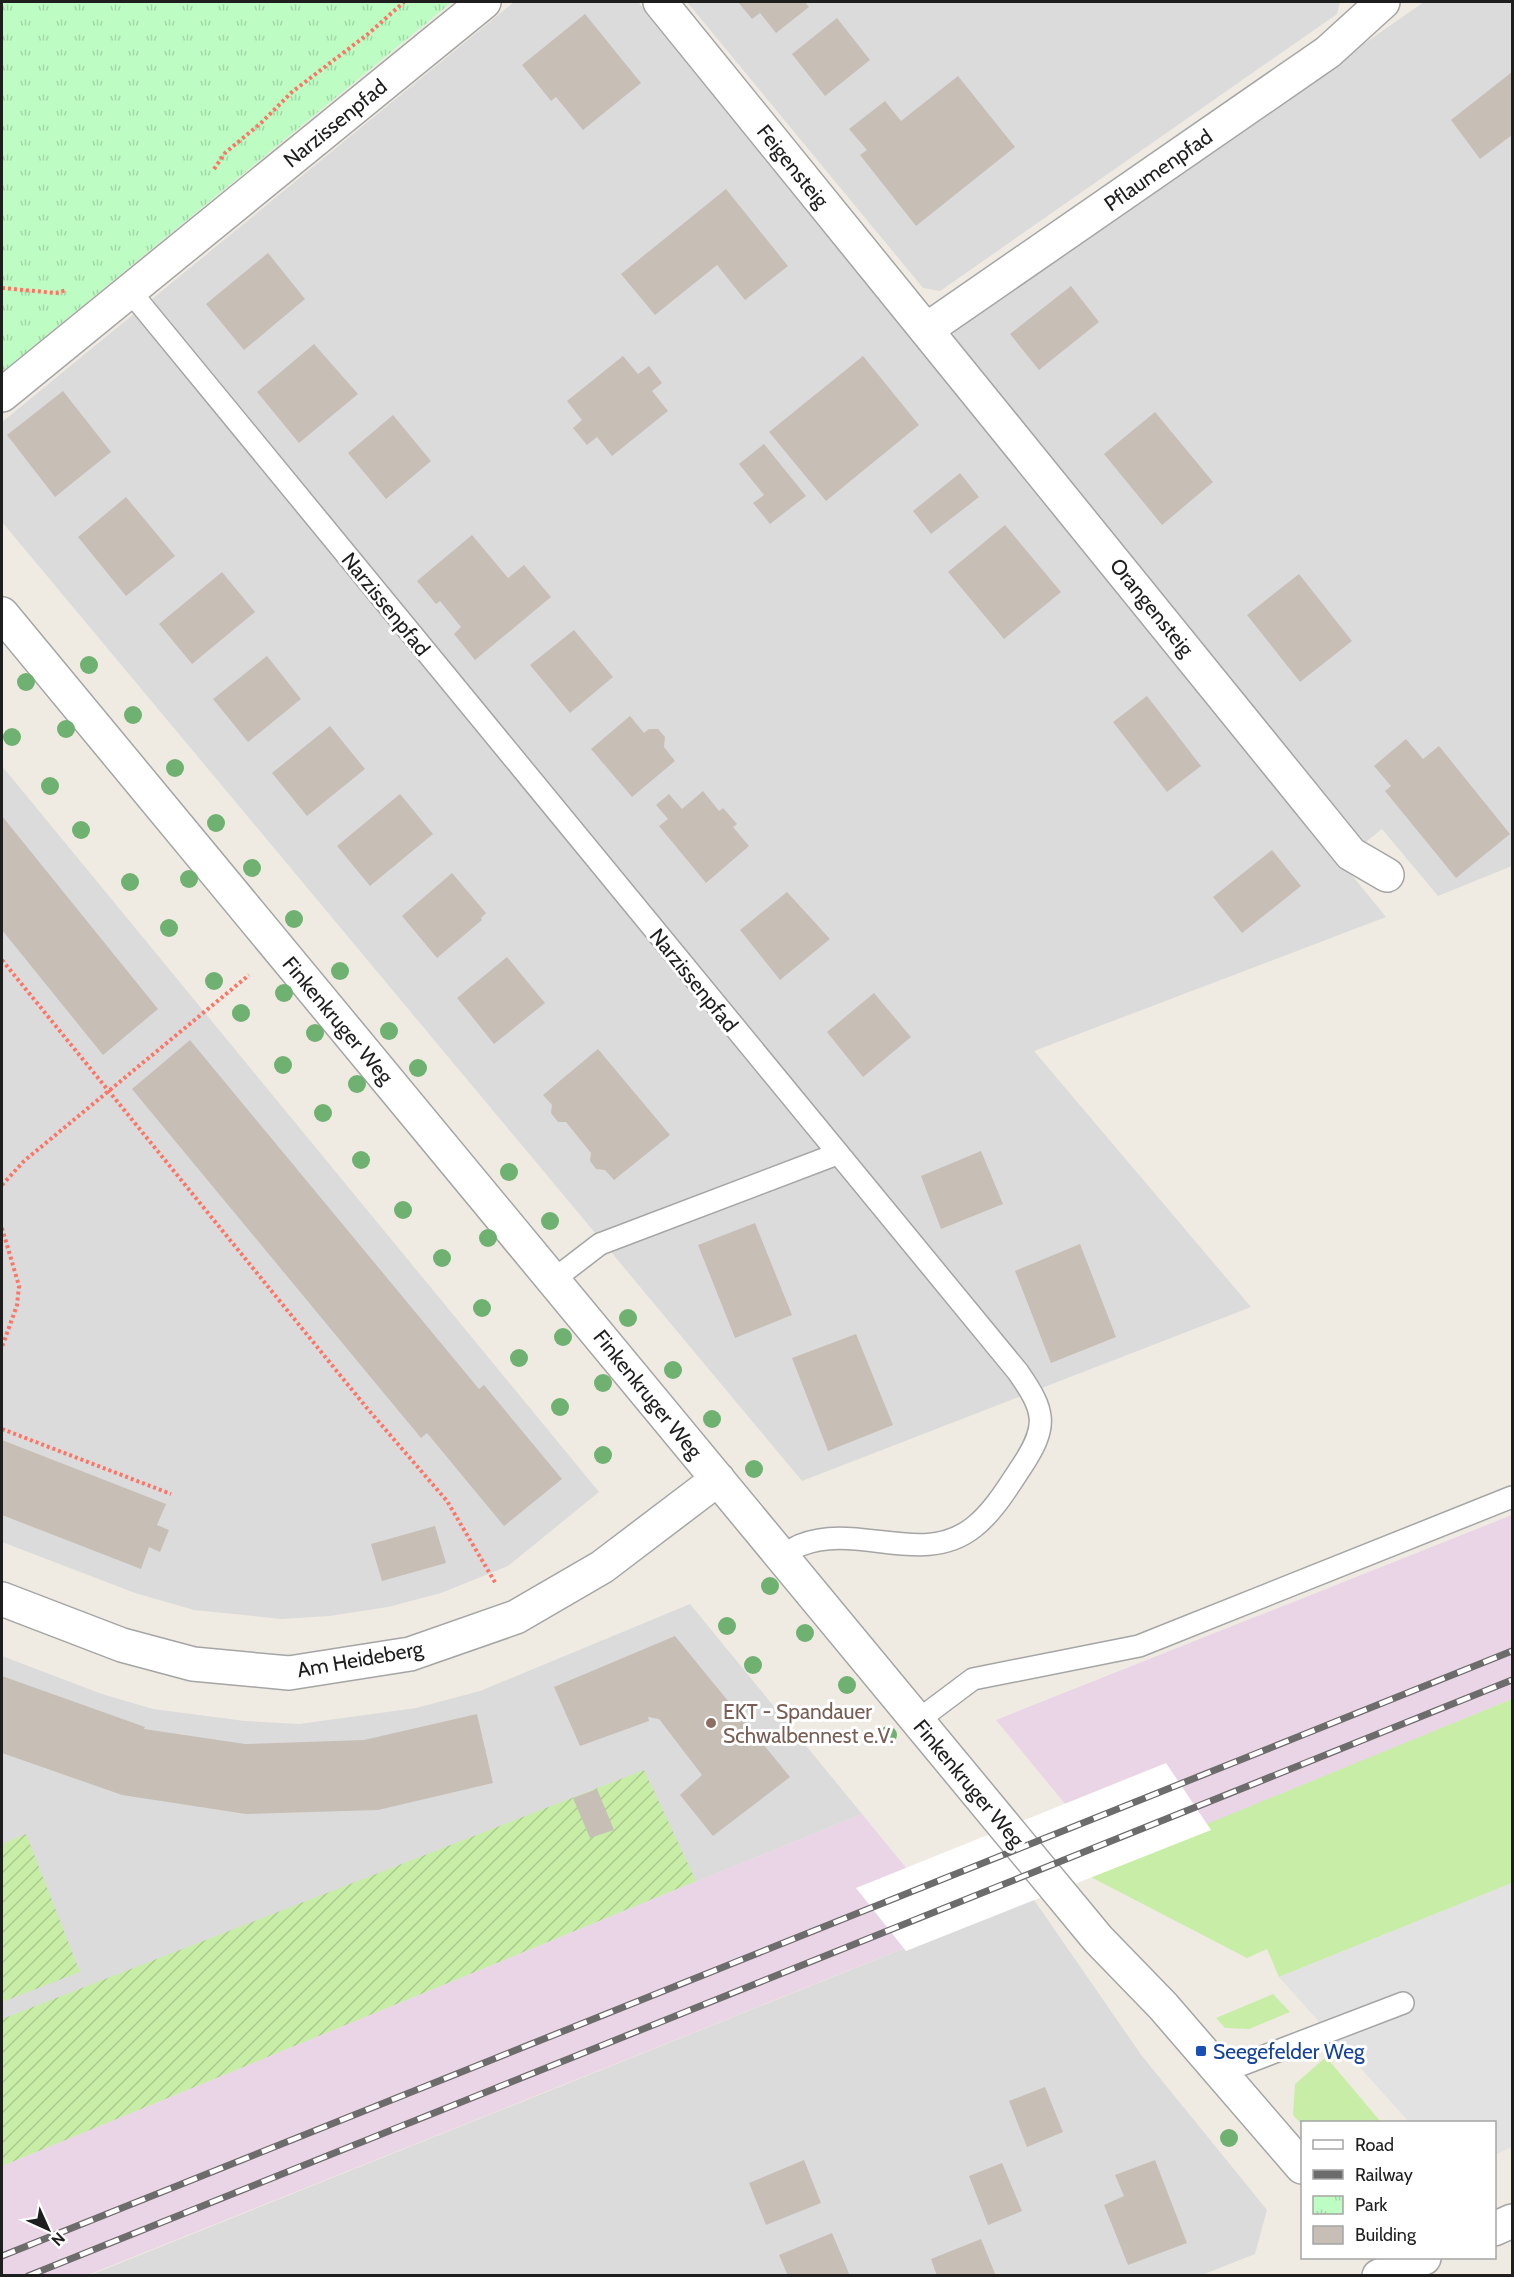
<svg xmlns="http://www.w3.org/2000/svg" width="1514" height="2277" font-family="Cabin,sans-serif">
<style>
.residential{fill:#dcdbdb}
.industrial{fill:#e9d5e5}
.grass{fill:#c8eda6}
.park{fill:url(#park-tufts)}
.garden{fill:url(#garden-furrows)}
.parking{fill:#e2e2e2}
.pier{fill:#fff}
.building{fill:#c7beb6}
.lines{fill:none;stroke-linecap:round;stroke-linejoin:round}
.service-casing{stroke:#a5a5a5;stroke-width:24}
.minor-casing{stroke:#a5a5a5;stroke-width:36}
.tertiary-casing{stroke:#a5a5a5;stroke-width:36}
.path{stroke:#ff7565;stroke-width:4;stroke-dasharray:3 3;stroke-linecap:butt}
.service{stroke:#fff;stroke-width:21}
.minor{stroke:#fff;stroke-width:33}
.tertiary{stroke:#fff;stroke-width:33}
.rail-casing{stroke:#6c6c6c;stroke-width:7}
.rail{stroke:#fff;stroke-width:4.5;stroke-dasharray:14;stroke-linecap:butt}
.tree{fill:#6fb170}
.education-dot{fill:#8d6e63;stroke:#fff;stroke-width:2}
.transit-dot{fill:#1a4fb4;stroke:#fff;stroke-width:2}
.labels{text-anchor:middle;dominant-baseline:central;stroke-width:6;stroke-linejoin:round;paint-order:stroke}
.street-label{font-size:21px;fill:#1e1e1e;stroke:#fff}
.education-label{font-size:21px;fill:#785e54;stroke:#fff;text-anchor:start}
.transit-label{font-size:21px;fill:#164399;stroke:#fff;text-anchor:start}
</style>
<defs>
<pattern id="park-tufts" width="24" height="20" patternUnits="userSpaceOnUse" patternTransform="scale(1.5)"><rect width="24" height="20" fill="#bdfcc3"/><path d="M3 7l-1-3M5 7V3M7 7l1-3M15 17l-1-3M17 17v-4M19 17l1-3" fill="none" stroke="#a2d8a7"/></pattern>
<pattern id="garden-furrows" width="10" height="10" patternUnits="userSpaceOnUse" patternTransform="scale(1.5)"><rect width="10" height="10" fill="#c8eda6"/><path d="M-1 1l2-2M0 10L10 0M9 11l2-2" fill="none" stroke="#abcb8e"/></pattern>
</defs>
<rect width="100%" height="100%" fill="#efebe3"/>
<path class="residential" d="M514,2H638L1386,917L1034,1051L1251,1307L802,1481L2,522V422Z
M687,2H1340L1337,14L940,291L923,288Z
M1424,2H1512V866L1438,896L1382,829L1361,846L952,346L955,327Z
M2,766L599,1492L508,1566L441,1593L388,1607L329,1616L282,1619L194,1610L135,1593L2,1542Z
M690,1604L862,1814L2,2166V1656L102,1694L153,1709L245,1721L299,1724L416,1708L480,1691Z
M1032,1897L1142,2056L1267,2210L1255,2254L1202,2275L88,2276Z"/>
<path class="industrial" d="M1512,1515V1699L1032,1897L88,2275L2,2276V2166L862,1814L907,1869L1066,1805L996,1720Z"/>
<path class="grass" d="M1512,1699V1883L1279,1977L1267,1949L1247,1958L1085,1874Z
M1273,1994L1290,2012L1249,2029L1225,2028L1216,2018Z
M1326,2057L1381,2122H1302V2125L1293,2115L1295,2084Z"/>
<path class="park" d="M2,2H452L2,372Z"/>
<path class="garden" d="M644,1770L696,1881L2,2166V2019Z
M26,1834L80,1972L2,2002V1844Z"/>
<path class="parking" d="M1512,1883V2147L1495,2155L1494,2122H1409L1279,1977Z"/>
<path class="pier" d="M1166,1763L1211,1830L906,1951L856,1888Z"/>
<path class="building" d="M738,2H805L809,7L776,33L760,13L752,19Z
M585,14L641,83L583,130L556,97L551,101L522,65Z
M837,18L870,60L825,96L792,54Z
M1512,72V135L1480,159L1451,120Z
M958,76L1015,147L916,226L860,155L867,150L849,129L885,101L901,121Z
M726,189L788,266L745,300L717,265L655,315L621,274Z
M268,253L305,299L244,350L206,304Z
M1071,286L1099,322L1039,370L1010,334Z
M314,344L358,394L299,443L257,392Z
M623,356L638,374L649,366L662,383L652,391L668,411L612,456L597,437L587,445L573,428L582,420L567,401Z
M863,356L919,425L826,501L769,432Z
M63,391L111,452L55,497L7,435Z
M1155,412L1213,482L1162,525L1104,454Z
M393,415L431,461L386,499L348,453Z
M764,444L806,496L770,524L753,503L764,495L739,464Z
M960,473L979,497L931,534L913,511Z
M126,497L175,556L126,596L78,537Z
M1005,525L1061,592L1004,639L948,572Z
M472,535L508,578L524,565L551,597L475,660L454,634L461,627L440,601L436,604L417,581Z
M222,572L255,612L192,664L159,624Z
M1299,574L1352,641L1300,682L1247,615Z
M574,630L613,677L570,713L530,665Z
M267,656L301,699L248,742L213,699Z
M1147,696L1201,766L1167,792L1113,722Z
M630,716L644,733L649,729H658L665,737L664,747L675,761L632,797L591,749Z
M330,726L365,769L307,816L272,773Z
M1406,739L1423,759L1439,746L1510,834L1456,878L1385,791L1391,786L1374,766Z
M703,791L719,811L723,808L737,824L733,827L749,846L706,883L659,826L668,819L656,805L669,794L682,809Z
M400,794L433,834L370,886L337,846Z
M2,816L158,1009L103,1055L2,930Z
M1272,850L1301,886L1242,933L1213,897Z
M452,873L486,913L481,918L482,920L437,958L402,916Z
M787,892L830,939L780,980L740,930Z
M507,957L545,1003L494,1044L457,998Z
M874,993L911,1037L863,1077L827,1032Z
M190,1040L479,1389L484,1385L562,1479L504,1526L427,1433L421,1438L132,1089Z
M598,1049L670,1135L614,1180L605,1170L596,1169L590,1161L591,1153L566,1122H558L551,1113L552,1105L543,1095Z
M981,1151L1003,1204L941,1229L921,1176Z
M755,1223L792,1315L735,1338L698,1245Z
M1080,1244L1116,1337L1051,1363L1015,1271Z
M856,1334L893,1425L828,1451L792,1358Z
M2,1440L166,1504L157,1525L169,1530L160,1552L149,1547L141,1569L2,1515Z
M435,1526L446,1563L382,1581L371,1544Z
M675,1636L790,1777L713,1836L680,1795L702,1775L659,1719L648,1717L649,1721L580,1746L554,1687Z
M2,1676L145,1727L144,1729L245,1744L364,1740L477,1714L493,1783L378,1810L246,1814L122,1795L2,1753Z
M597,1789L614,1830L590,1838L573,1798Z
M1045,2087L1063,2132L1027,2147L1009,2101Z
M804,2160L821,2203L766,2225L749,2183Z
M1155,2160L1187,2243L1128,2265L1104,2205L1124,2196L1115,2175Z
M1002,2163L1022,2211L988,2225L969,2176Z
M832,2233L850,2276H788L779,2255Z
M981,2239L996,2276H937L931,2259Z"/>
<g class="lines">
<g class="service-casing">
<path id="service" d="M129,290L1018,1372C1045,1411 1049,1425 1022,1466C1008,1487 994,1511 974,1527C923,1568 857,1522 801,1545C795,1547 788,1553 782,1557
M553,1280L600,1244L837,1154
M917,1721L973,1679L1139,1646L1512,1497
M1220,2073L1403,2003"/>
</g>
<g class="minor-casing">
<path id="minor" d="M660,2L1351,854L1387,875
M926,330L1328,52L1383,2
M2,395L484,2
M2,614L1098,1939L1163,2006L1302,2167
M2,1599L122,1645L193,1664L289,1673L410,1654L516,1617L602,1567L718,1479"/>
</g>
<g class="tertiary-casing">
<path id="tertiary" d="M1494,2229L1512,2221
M1379,2276L1424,2258"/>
</g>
<path class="path" d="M214,169L225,153L261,123L292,92L368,34L404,2
M2,288L56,293L67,290
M2,960L366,1407L447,1501L496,1584
M2,1185L24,1161L249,975
M2,1228L19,1286L17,1305L2,1347
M2,1429L171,1494"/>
<use href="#service" class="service"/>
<use href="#minor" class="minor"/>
<use href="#tertiary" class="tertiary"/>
<g class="rail-casing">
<path id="rail" d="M2,2256L1512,1651
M28,2276L1512,1680"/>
</g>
<use href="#rail" class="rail"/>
</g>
<g class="tree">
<circle cx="89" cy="665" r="9"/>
<circle cx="26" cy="682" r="9"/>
<circle cx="133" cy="715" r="9"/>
<circle cx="66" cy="729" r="9"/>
<circle cx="12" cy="737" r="9"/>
<circle cx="175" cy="768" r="9"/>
<circle cx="50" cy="786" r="9"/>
<circle cx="216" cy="823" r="9"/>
<circle cx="81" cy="830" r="9"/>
<circle cx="252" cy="868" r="9"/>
<circle cx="189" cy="879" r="9"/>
<circle cx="130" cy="882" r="9"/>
<circle cx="294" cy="919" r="9"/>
<circle cx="169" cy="928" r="9"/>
<circle cx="340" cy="971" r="9"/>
<circle cx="214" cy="981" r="9"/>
<circle cx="284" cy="993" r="9"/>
<circle cx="241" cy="1013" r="9"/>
<circle cx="389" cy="1031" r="9"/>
<circle cx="315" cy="1033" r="9"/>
<circle cx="283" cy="1065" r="9"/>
<circle cx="418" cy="1068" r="9"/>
<circle cx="357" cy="1084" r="9"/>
<circle cx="323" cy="1113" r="9"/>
<circle cx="361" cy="1160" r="9"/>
<circle cx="509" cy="1172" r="9"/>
<circle cx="403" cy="1210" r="9"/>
<circle cx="550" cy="1221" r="9"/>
<circle cx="488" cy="1238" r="9"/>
<circle cx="442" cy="1258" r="9"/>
<circle cx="482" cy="1308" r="9"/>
<circle cx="628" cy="1318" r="9"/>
<circle cx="563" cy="1337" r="9"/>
<circle cx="519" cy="1358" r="9"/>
<circle cx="673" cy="1370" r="9"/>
<circle cx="603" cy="1383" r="9"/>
<circle cx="560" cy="1407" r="9"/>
<circle cx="712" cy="1419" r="9"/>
<circle cx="603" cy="1455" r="9"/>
<circle cx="754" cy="1469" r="9"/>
<circle cx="770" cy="1586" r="9"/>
<circle cx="727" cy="1626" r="9"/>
<circle cx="805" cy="1633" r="9"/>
<circle cx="753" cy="1665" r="9"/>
<circle cx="847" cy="1685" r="9"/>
<circle cx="888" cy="1735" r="9"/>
<circle cx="1229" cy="2138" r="9"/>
</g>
<circle class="education-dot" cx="711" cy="1723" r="6"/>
<rect class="transit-dot" x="1195" y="2045" width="12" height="12" rx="3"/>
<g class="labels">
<g class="street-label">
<text transform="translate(335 123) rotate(-39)">Narzissenpfad</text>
<text transform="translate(793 166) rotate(51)">Feigensteig</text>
<text transform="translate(1158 170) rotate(-35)">Pflaumenpfad</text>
<text transform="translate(386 604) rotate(51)">Narzissenpfad</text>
<text transform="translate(1152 607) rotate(51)">Orangensteig</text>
<text transform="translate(694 980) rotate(51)">Narzissenpfad</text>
<text transform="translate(338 1020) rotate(50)">Finkenkruger Weg</text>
<text transform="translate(648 1394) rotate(51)">Finkenkruger Weg</text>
<text transform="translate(360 1659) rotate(-10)">Am Heideberg</text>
<text transform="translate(969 1783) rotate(50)">Finkenkruger Weg</text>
</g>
<g class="education-label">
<text x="723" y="1711">EKT - Spandauer<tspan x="723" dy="24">Schwalbennest e.V.</tspan></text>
</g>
<g class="transit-label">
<text x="1213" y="2051">Seegefelder Weg</text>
</g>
</g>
<rect width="1514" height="2277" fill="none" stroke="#1e1e1e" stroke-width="6"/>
<rect x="1301" y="2121" width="195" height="138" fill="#ffffff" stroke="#a5a5a5" stroke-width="1.5"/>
<rect x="1313" y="2140" width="30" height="9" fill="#ffffff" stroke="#a5a5a5" stroke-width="1.5"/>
<text x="1355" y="2151" font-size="18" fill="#1e1e1e">Road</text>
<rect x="1313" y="2170" width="30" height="9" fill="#6c6c6c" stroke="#a5a5a5" stroke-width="1.5"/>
<text x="1355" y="2181" font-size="18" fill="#1e1e1e">Railway</text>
<rect x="1313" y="2196" width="30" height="18" fill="url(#park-tufts)" stroke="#a5a5a5" stroke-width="1.5"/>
<text x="1355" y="2211" font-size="18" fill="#1e1e1e">Park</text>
<rect x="1313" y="2226" width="30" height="18" fill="#c7beb6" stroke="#a5a5a5" stroke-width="1.5"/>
<text x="1355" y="2241" font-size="18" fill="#1e1e1e">Building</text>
<g transform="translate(48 2229) rotate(135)" stroke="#ffffff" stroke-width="4.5" paint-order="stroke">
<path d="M0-4.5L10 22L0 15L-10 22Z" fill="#1e1e1e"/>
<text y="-9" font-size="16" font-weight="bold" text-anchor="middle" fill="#1e1e1e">N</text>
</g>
</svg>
